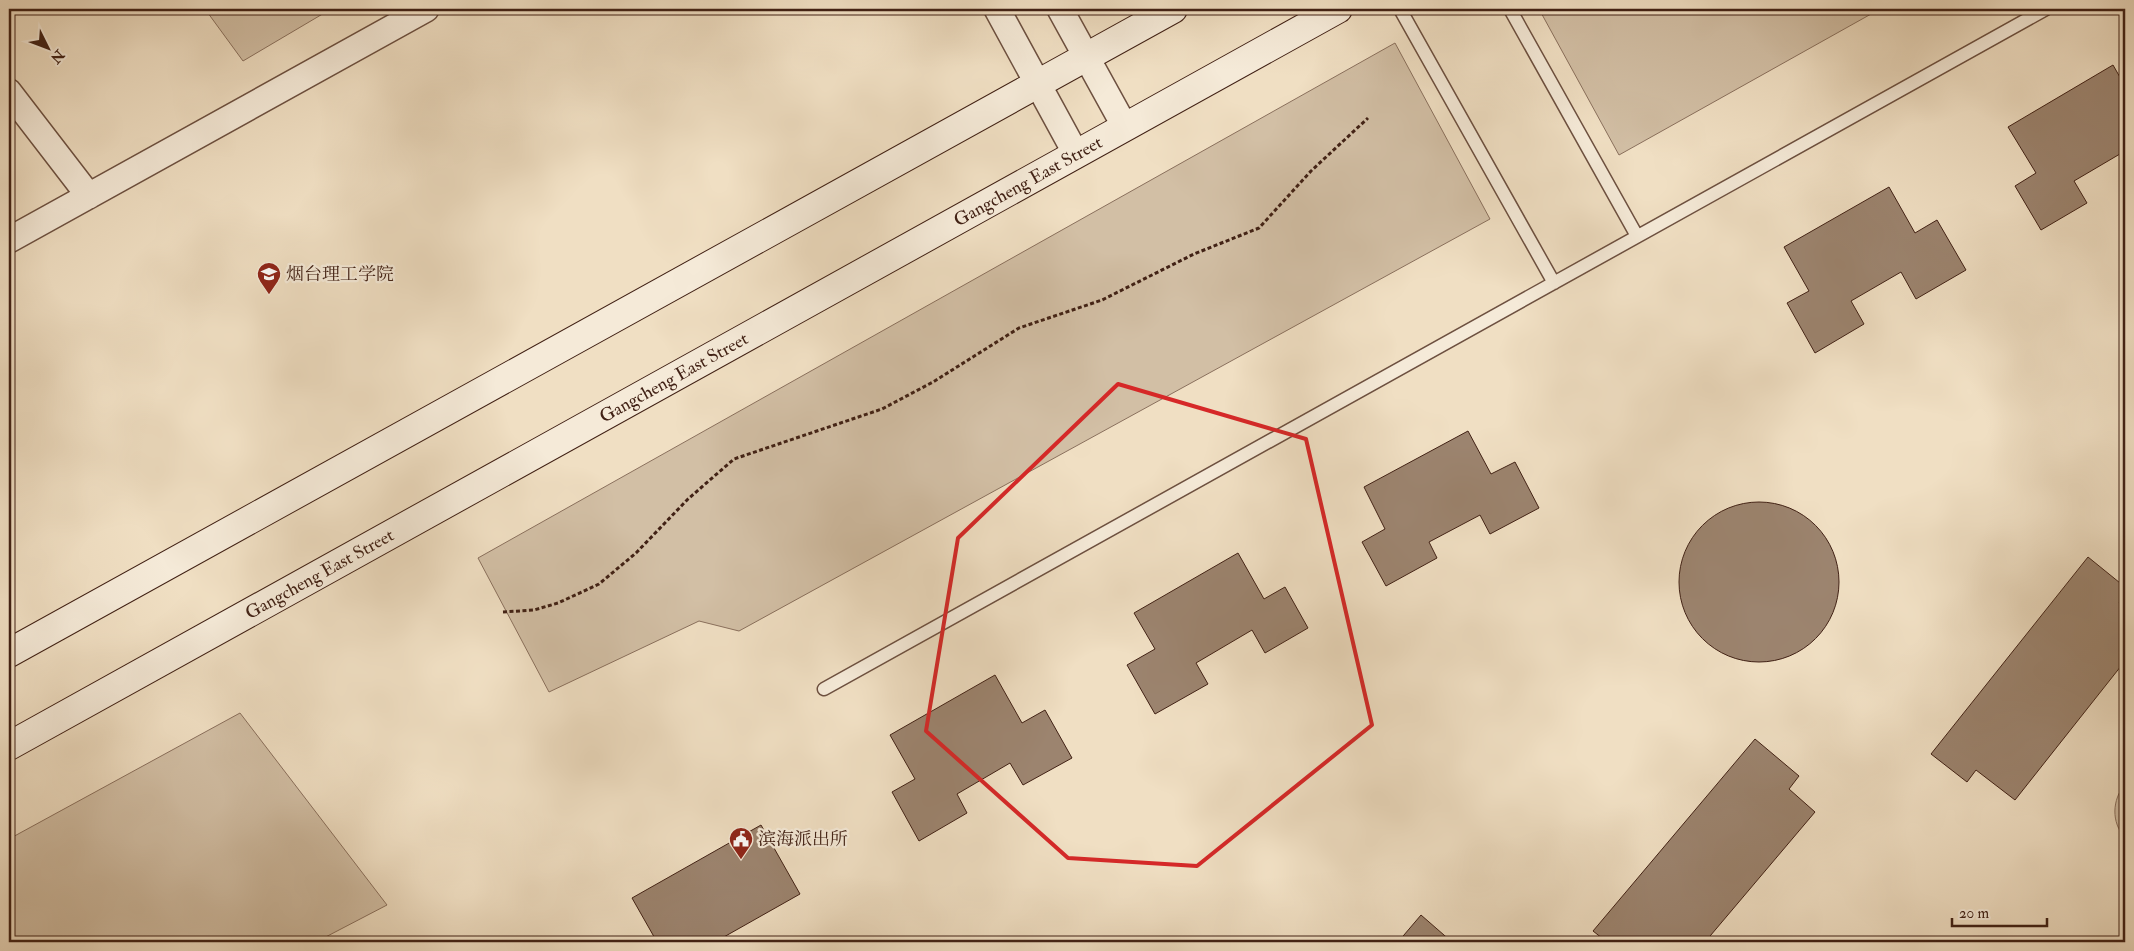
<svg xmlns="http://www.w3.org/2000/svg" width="2134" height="951" font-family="'IM FELL Double Pica','Noto Serif SC',serif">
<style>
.green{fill:#d2bfa5;stroke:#8a705d}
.building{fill:#9c846f;stroke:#412115}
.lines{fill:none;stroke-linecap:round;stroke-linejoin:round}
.service-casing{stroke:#6d5040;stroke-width:15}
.minor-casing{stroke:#6d5040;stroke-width:28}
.secondary-casing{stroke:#412115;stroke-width:30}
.path{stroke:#412115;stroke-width:3;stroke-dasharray:4 2.5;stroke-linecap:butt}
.service{stroke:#f5ead8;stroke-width:12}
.minor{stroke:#f5ead8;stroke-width:25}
.secondary{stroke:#f5ead8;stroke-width:28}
.marked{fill:none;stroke:#d62828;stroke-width:4;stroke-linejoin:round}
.labels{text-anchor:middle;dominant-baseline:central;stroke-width:4.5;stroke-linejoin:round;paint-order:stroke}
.street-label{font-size:18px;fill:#412115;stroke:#f5ead8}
.poi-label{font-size:18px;fill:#412115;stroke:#f5ead8;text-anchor:start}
</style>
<rect width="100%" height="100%" fill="#f0dfc3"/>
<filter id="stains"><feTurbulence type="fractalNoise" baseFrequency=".004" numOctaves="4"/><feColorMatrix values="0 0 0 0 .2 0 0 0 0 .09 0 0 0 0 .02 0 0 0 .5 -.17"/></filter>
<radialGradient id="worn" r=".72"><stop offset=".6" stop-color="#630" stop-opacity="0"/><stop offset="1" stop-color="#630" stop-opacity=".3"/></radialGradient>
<path class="green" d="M205,9H331L243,61Z
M1539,9H1880L1619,155Z
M1395,43L1490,219L739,631L699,621L549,692L478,558Z
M240,713L387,905L316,942H9V839Z
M2125,784V838C2111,822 2112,800 2125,784Z"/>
<path class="building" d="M2113,65L2125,86V151L2074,181L2087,203L2041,230L2015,186L2036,173L2008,127Z
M1889,187L1915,233L1937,220L1966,270L1916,299L1901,272L1851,301L1864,324L1815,353L1787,303L1809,291L1784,247Z
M1468,431L1491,474L1515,462L1539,508L1490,534L1480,515L1429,542L1437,558L1386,586L1362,542L1385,529L1364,487Z
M1679 582a80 80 0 1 1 160 0a80 80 0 1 1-160 0Z
M1238,553L1264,599L1285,587L1308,628L1265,653L1252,630L1196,663L1208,684L1155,714L1127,665L1155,649L1134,613Z
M2088,557L2125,587V594L2119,603L2125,608V661L2015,800L1976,770L1967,782L1931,754Z
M995,675L1022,723L1045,710L1072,758L1023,785L1010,763L957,794L967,813L919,841L892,792L915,779L890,735Z
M1755,739L1799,776L1789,789L1815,812L1705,942H1607L1593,931Z
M761,825L800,894L715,942H657L632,898Z
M1421,915L1452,942H1398Z"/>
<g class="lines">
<g class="service-casing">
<path id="service" d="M1400,9L1554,283
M1510,9L1637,236
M824,689L2046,9"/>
</g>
<g class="minor-casing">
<path id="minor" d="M997,9L1076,154
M1060,9L1125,127
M9,92L89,196
M9,240L426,9"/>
</g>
<g class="secondary-casing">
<g id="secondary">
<path d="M9,653L1173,9"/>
<path id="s1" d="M9,746L1338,9"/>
</g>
</g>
<path class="path" d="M503,612L534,610L558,603L599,584L636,553L688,499L734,459L882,409L933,382L1019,328L1102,300L1194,254L1259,228L1311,171L1368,118"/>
<use href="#service" class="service"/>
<use href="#minor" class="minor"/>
<use href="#secondary" class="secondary"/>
</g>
<path class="marked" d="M1118,384L1306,439L1372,725L1197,866L1068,858L926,731L958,538Z"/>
<defs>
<g id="university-pin" transform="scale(1.25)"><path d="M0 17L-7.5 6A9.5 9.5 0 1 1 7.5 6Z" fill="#8f2418" stroke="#f5ead8"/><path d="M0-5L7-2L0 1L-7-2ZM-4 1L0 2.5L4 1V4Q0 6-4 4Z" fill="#fff"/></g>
<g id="civic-pin" transform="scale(1.25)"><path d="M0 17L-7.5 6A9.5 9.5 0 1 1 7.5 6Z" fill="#8f2418" stroke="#f5ead8"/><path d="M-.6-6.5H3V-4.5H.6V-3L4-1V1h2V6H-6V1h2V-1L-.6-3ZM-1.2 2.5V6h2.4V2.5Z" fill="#fff"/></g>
</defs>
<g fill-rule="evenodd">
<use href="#university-pin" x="269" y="274"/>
<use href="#civic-pin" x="741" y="839"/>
</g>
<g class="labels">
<g class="street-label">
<text stroke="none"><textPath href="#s1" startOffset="1165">Gangcheng East Street</textPath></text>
<text stroke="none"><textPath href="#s1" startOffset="760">Gangcheng East Street</textPath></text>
<text stroke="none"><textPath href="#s1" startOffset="355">Gangcheng East Street</textPath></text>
</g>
<g class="poi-label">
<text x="286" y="274">烟台理工学院</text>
<text x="758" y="839">滨海派出所</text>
</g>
</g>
<rect width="2134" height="951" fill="none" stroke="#f0dfc3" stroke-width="30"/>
<rect x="10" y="10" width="2114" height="931" fill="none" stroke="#412115" stroke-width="2.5"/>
<rect x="15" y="15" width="2104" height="921" fill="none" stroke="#412115"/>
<g transform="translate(48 48) rotate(132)" stroke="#f5ead8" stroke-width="4" paint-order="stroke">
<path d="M0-4L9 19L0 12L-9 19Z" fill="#412115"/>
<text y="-8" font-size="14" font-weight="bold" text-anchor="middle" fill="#412115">N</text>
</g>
<path d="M1952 918v8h95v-8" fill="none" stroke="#412115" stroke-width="2.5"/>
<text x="1959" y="918" font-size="15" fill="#412115" stroke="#f5ead8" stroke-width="4" paint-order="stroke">20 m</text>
<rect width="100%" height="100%" filter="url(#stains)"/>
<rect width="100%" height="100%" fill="url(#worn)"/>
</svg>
